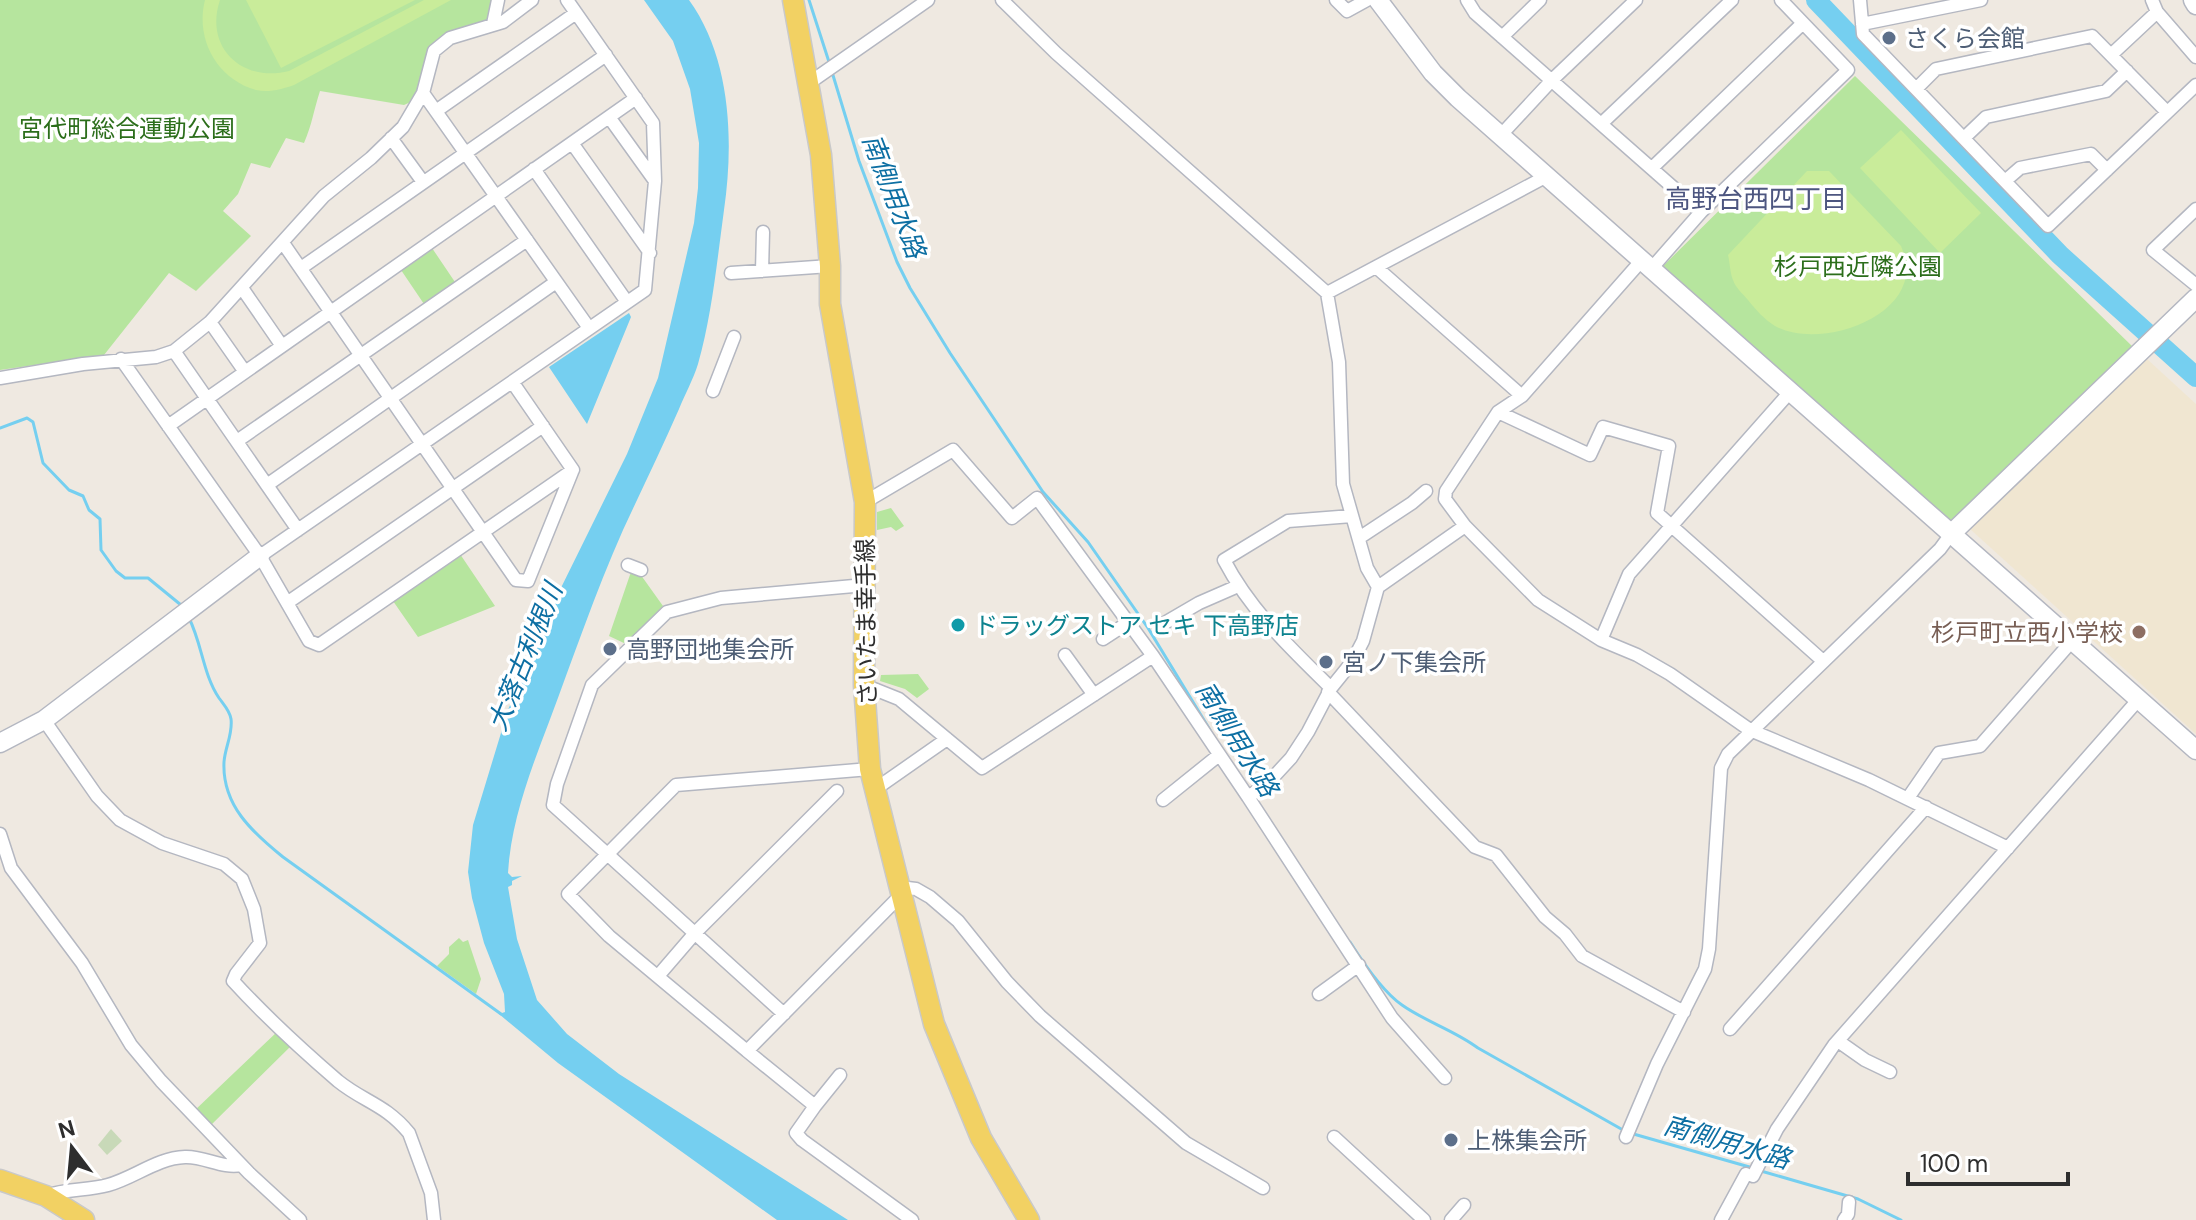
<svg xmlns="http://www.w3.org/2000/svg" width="2196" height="1220" font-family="'DM Sans','Noto Sans JP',sans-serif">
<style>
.education{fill:#f0e6d1}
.green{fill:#b6e59e}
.cemetery{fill:#c8d9b8}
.pitch{fill:#c9ec9a}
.water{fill:#75cff0}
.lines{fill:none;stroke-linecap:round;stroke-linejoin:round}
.stream{stroke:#75cff0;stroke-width:3}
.river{stroke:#75cff0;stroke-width:20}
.street-casing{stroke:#b4b7c1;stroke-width:15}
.secondary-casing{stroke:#b4b7c1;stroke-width:21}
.primary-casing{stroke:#c9c9c9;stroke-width:23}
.street{stroke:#fff;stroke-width:12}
.secondary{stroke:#fff;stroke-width:18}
.primary{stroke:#f2d163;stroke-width:20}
.service-dot{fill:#5c6f8a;stroke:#fff;stroke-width:3}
.culture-dot{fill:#0f9aa8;stroke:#fff;stroke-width:3}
.education-dot{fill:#8d6e63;stroke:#fff;stroke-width:3}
.labels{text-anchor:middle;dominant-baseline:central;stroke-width:7;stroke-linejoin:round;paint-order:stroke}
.service-label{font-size:24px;fill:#4e5e75;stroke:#fff;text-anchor:start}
.park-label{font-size:24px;fill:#2c6e1b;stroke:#fff}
.street-label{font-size:24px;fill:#2e2e2e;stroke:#fff}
.culture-label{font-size:24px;fill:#0d838f;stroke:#fff;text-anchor:start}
.education-label{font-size:24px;fill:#785e54;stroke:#fff;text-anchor:end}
.water-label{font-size:26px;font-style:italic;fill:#0d6fa3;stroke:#fff}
.neighbourhood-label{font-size:26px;fill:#4d5680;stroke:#fff}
</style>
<rect width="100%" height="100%" fill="#efe9e1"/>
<path class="education" d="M2147,359L2196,404V734L1970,529Z"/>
<path class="green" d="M0,0H492L489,20L448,33L415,100L404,105L320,91C314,109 312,125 304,143L286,138L270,168L251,163L238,194L223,211L251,236L196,291L169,273L104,355L0,370Z
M1855,76L2134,348L1951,526L1660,269Z
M432,248L457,285L426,307L401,270Z
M891,508L904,526L896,531L891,527L877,530V512Z
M460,554L495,606L418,637L393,601Z
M632,569L638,571L663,606L626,644L609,636Z
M918,674L929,689L917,698L905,689L880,681L881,675Z
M459,938L463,942L468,940L481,979L476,994L437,966L449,954V947Z
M278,1031L292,1045L209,1127L194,1111Z"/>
<path class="cemetery" d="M111,1129L122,1141L107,1155L98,1145Z"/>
<path class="pitch" d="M205,0H220C204,47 242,83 289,71L424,0H451L294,85C282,89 269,93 256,90C217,79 195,39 205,0Z
M246,0H415L281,68Z
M1901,130L1981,213L1940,253L1860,168Z
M1807,171H1829L1901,246C1905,256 1908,265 1906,276C1898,324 1814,348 1775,326C1764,319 1756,310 1748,300C1743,294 1735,287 1733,280C1730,273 1730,263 1728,255Z"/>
<path class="water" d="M644,0H689C731,58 734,141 724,210C717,261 712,315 698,364C693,380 685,394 679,409C661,450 642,489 623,530C595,593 573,658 549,722C531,769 511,821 508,873L512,877L522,876L512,881V885L508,887L517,939L537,1000L567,1034L619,1074L848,1220H777L558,1063L499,1014L505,1012L504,994L484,943L472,898L468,872L473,825L508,710L553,604L627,454L658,378L694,223L698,188L699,143L690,89L673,41Z
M629,313L631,317L587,424L549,367Z"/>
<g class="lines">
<path class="stream" d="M809,0L830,65
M832,72L859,161L897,262L910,288L950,353L1043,492L1088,542L1148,628L1210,730
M0,428L27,418L33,422L43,463L69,490L83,496L89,510L100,519L101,550L116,571L125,578H148L181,605
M189,618C202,644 203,674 219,698C224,705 230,711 231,719C233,734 225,747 224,762C222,805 252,832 283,857L501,1014
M1350,942C1362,961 1383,992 1402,1005C1426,1022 1454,1030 1478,1048L1623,1130
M1630,1133L1753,1168
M1761,1171L1858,1199L1901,1220"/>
<path class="river" d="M1816,0L2060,255L2196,377"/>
<g class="street-casing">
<path id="street" d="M1002,0L1056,53L1327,293L1547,176
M1336,0L1347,11L1367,0
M1467,0L1475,13L1701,212
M1860,0L1863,34L2048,226L2196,85
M2152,0L2157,12L2196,57
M493,24L498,0
M1862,24L1981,0
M1502,37L1540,0
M2111,55L2157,12
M809,83L928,0
M1916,89L1936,69L2092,36L2167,112
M423,93L589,328
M436,111L576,13
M609,117L655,181
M1601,124L1732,0
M1501,135L1552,80L1636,0
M391,138L423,182
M1964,138L1986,117L2106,91L2127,71
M572,143L650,253
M1652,168L1803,23
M534,169L627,302
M2005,181L2020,168L2091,154L2107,170
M2196,209L2153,250L2196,285
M283,243L516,580L528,581L572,472
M1376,267L1522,396
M301,268L606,55
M1651,269L1701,212L1848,70L1781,0
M762,271L763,232
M731,273L830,266
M242,288L282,346
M1327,293L1339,362L1343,484L1367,568L1378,587
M210,322L245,372
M174,351L298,530
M121,359L260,556L309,641L319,645L573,470L513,383
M0,378L83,364L156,357L174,351L210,322L324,196L371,158L403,127L423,93L434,51L450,38L503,22L532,0
M713,391L734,337
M1498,412L1590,455L1603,427L1669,446L1657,513L1823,661
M168,426L636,98
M237,441L527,240
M267,485L556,282
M865,502L953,450L1012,518L1037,498L1153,656
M1465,526L1445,499L1446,491L1498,412L1522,396L1642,260
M1359,538L1412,503L1426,491
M260,556L645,290L655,181L653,123L567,0
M628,565L641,570
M287,603L543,426
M1163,624L1199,603L1238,586
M1103,639L1129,622
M1601,640L1629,574L1790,392
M1065,655L1094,695
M864,685L899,699L982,768L1153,656L1248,797L1267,784L1291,758L1308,732L1331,688L1352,662L1363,641L1378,587L1465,526L1538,600L1601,640L1637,655L1670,674L1750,730L1869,780L2008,848
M1331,688C1291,649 1250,610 1224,560L1288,521L1352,516
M1328,692L1475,847L1496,855L1545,917L1565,934L1582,956L1684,1012
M44,720L97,796L120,820L162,843L224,864L242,879L254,909L260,943L236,974L233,981C265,1016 302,1050 338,1081C364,1102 385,1104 409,1133L431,1193L434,1220
M870,769L676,785L568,894L609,936L747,1051L901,895
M874,790L947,739
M1248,797L1392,1018L1445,1078
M1908,798L1939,753L1980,746L2072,641
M1163,800L1219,755
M0,834L11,868L82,963L131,1045L161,1081L249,1173L300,1220
M899,887L916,889L930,897L958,921L1007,982L1040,1016L1186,1143L1263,1188
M658,976L695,933L837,791
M1319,994L1359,965
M784,1014L553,805L557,784L592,685L667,612L721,598L865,585
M1730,1029L1926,807
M1838,1041L1865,1060L1890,1072
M747,1051L815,1106L796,1133L802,1140L912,1220
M815,1106L840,1075
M1334,1137L1424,1220
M1626,1137L1657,1064L1705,969L1709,949L1721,768L1728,754L1940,549L1951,534
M1753,1176L1777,1129L1834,1045L2139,699
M46,1196C66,1188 87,1191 108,1185C134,1178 157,1158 185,1157C204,1156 223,1169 241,1165
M1451,1220L1464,1205
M1721,1220L1746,1174
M1844,1220L1848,1214L1849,1202"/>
</g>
<g class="secondary-casing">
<path id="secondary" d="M1378,0L1433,73L1458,98L2196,750
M2193,0L2196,5
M1951,534L2196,298
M0,743L44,720L260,556"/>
</g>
<g class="primary-casing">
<path id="primary" d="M793,0L821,155L830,266V304L865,502L864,685L870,769L934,1024L981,1138L1029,1220
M0,1180L46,1196L84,1220"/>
</g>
<use href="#street" class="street"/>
<use href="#secondary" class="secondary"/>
<use href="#primary" class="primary"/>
</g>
<g class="service-dot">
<circle cx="1889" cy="38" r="8"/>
<circle cx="610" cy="649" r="8"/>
<circle cx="1326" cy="662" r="8"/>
<circle cx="1451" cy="1140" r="8"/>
</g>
<circle class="culture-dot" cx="958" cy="625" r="8"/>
<circle class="education-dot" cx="2139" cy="632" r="8"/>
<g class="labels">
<g class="service-label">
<text x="1905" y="38">さくら会館</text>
<text x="626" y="649">高野団地集会所</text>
<text x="1342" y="662">宮ノ下集会所</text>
<text x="1467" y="1140">上株集会所</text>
</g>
<g class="park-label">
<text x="127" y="128">宮代町総合運動公園</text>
<text x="1858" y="266">杉戸西近隣公園</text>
</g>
<g class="street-label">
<text transform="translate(866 622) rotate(-91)">さいたま幸手線</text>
</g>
<g class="culture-label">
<text x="974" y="625">ドラッグストア セキ 下高野店</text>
</g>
<g class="education-label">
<text x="2123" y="632">杉戸町立西小学校</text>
</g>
<g class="water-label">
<text transform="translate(894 196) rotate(69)">南側用水路</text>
<text transform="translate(525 657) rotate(-68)">大落古利根川</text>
<text transform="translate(1237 739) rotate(58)">南側用水路</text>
<text transform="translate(1727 1142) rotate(16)">南側用水路</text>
</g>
<g class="neighbourhood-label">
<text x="1756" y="199">高野台西四丁目</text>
</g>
</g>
<g transform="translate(72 1148) rotate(344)" stroke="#ffffff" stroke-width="6" paint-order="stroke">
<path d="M0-6L14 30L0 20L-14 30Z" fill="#2e2e2e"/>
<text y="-12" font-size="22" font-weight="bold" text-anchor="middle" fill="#2e2e2e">N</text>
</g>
<path d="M1908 1172v12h160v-12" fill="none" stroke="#2e2e2e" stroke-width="4"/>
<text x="1920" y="1172" font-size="24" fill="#2e2e2e" stroke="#ffffff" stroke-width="6" paint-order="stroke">100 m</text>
</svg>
